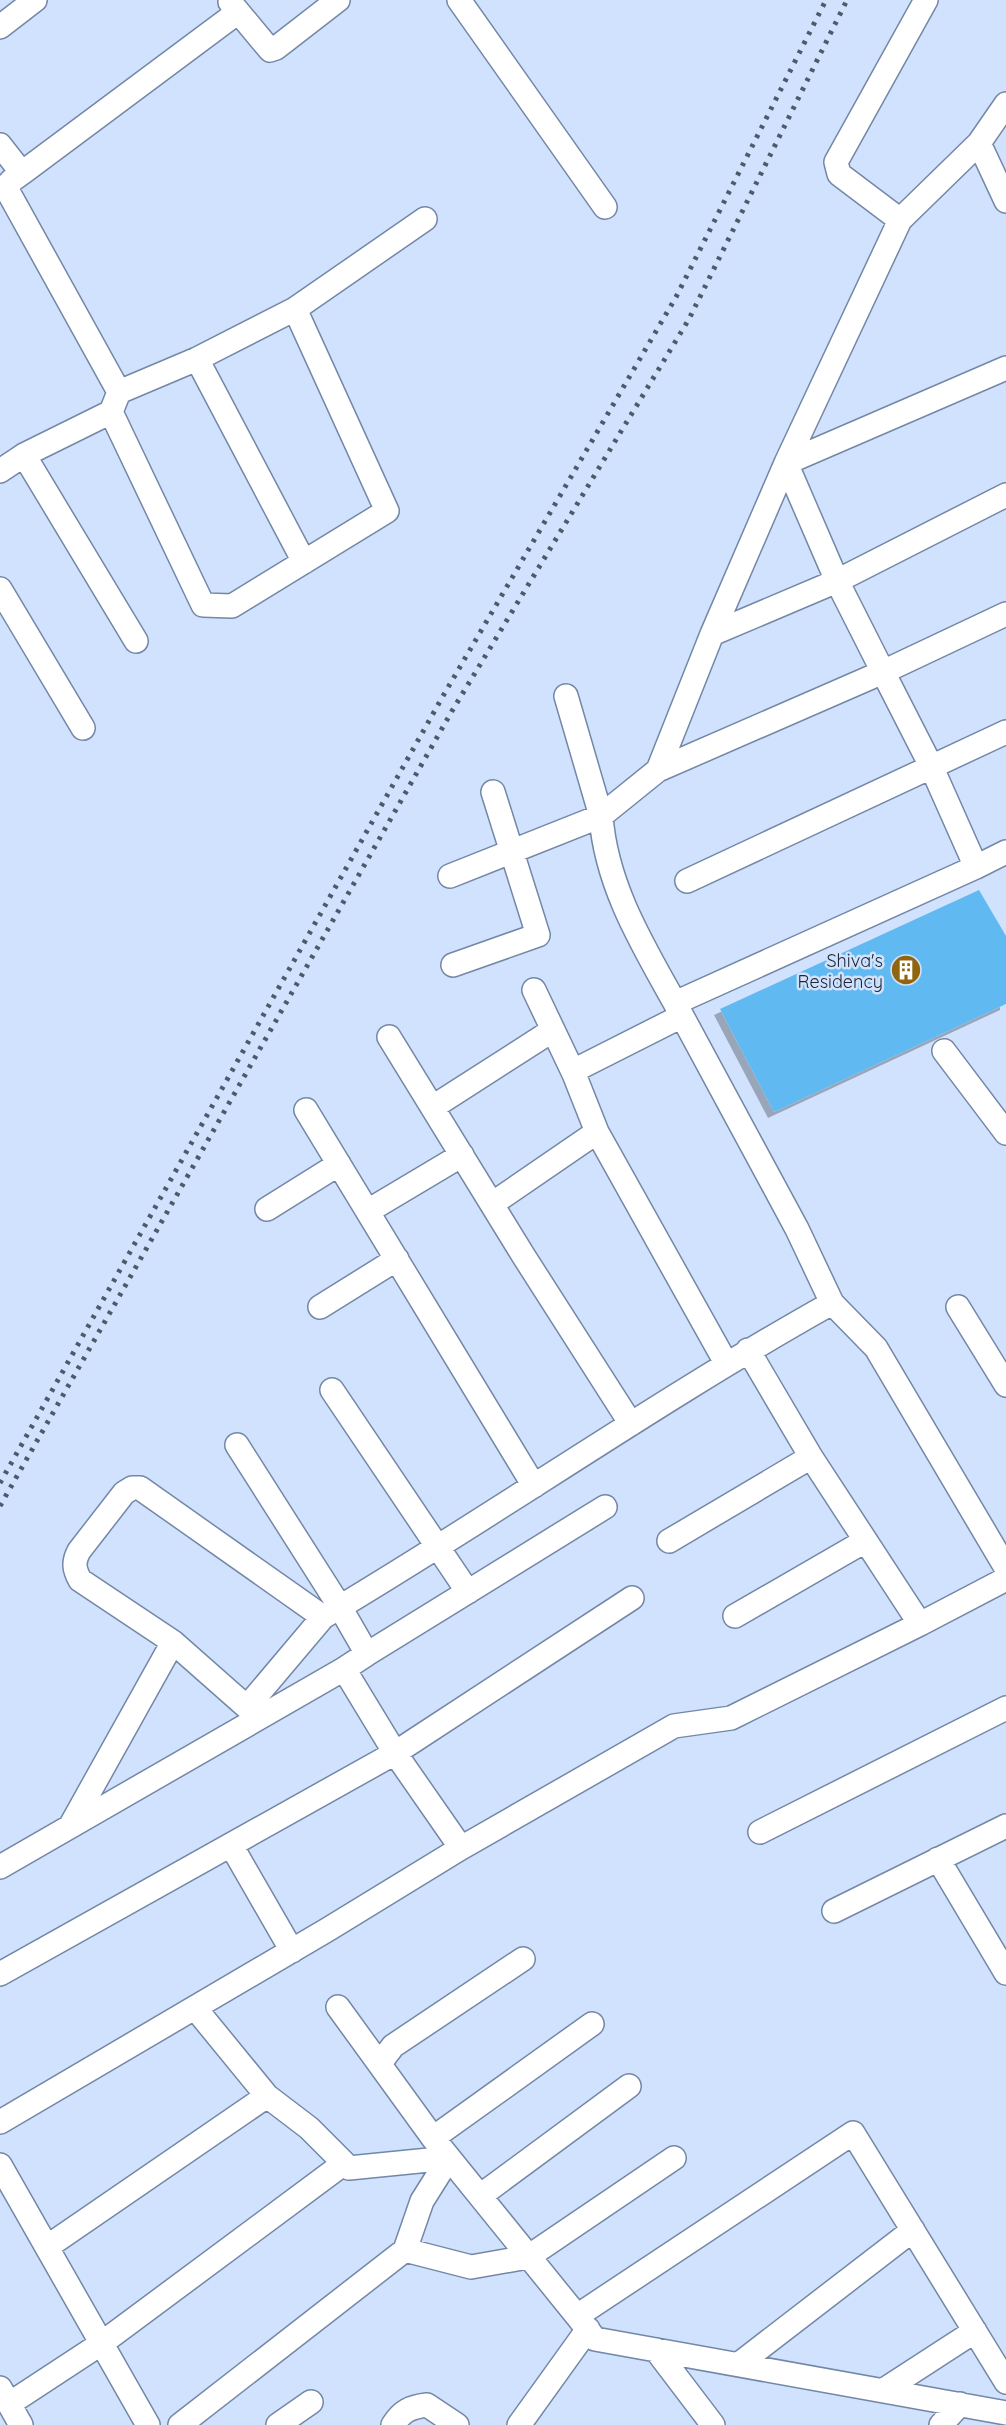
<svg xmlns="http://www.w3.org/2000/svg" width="1006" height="2425" font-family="Quicksand,sans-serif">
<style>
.building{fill:#60baf1;filter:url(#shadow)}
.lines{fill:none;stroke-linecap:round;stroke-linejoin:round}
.street-casing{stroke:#7387a6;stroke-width:26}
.street{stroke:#fff;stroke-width:23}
.rail{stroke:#4e5a6a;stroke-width:5;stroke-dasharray:3.5 7;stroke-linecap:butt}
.labels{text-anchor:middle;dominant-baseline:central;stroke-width:5;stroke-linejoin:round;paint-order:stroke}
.poi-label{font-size:18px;fill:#1d2632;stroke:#d0e2fd;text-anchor:end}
</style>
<defs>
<filter id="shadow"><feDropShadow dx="-6" dy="6" stdDeviation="0" flood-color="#0004"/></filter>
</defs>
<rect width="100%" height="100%" fill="#d0e2fd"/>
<path class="building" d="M979,890L1006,936V1004L774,1112L720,1009Z"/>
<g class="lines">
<g class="street-casing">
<path id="street" d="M459,0L605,207
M230,2L270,50L276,48L338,0
M0,27L35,0
M1006,104L979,143L900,220L786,463L1006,368
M979,143L1006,201
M0,145L22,173L11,181
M22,173L238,12
M5,186L119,392L111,412L203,605L232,606L387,511L295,309L425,219
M900,220L839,174L836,162L926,0
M197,359L304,562
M119,392L197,359L295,309
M24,455L136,641
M786,463L712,634L658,770L883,672L932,768L976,867L675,1003L797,1229L832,1303L876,1348L1006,1568
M786,463L837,581L883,672L1006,614
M0,471L24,455L111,412
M0,589L83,728
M712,634L837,581L1006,495
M658,770L601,816C606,885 642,944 675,1003
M976,867L1006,852
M450,876L601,816L566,696
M687,881L1006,732
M453,965L538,935L493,792
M534,990L574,1074
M682,1016L581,1067L574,1074L597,1132L726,1363
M389,1037L523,1255L631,1424
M944,1051L1006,1133
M433,1107L553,1030
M306,1110L534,1486
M492,1204L597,1132
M267,1209L339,1164
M368,1211L462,1155
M320,1307L397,1259
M958,1307L1006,1385
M332,1390L468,1592
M237,1445L340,1607L323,1617L140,1488H132L124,1493L79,1551C73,1562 74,1569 80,1580L173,1642L258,1717
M669,1541L811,1457
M735,1616L865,1541
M920,1624L1006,1579
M367,1654L605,1507
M247,1707L323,1617
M72,1823L173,1642
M760,1832L1006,1708
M231,1845L292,1951
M461,1848L674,1726L731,1718L920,1624L811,1457L748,1350
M938,1859L1006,1973
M0,1867L344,1669
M834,1911L1006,1826
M0,1974L395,1753L632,1598
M338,2007L433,2138L577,2316L853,2133L1006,2382
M380,2063L393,2046L523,1959
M267,2096L309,2128L349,2168L449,2158
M0,2122L327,1930L461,1848L395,1753L344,1669L367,1654L340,1607C505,1508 664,1397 832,1303
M433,2138L592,2024
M0,2165L148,2425
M480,2196L629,2086
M47,2247L267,2096L195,2008
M405,2250L471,2267L528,2257L674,2158
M577,2316L595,2339L1006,2413
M656,2350L713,2425
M739,2364L913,2230
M0,2388L21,2425
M884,2390L975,2331
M9,2404L102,2343L343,2164
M180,2425L405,2250L422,2201L449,2158
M278,2425L311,2402
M393,2425C402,2411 410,2407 427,2405L457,2425
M519,2425L588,2329
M941,2425L960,2404"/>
</g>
<use href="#street" class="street"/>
<path class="rail" d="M0,1483L443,696L676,297L826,0
M0,1506L452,711L689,319L847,0"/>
</g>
<defs>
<g id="building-disc" transform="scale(1.575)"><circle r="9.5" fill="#90650d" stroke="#d0e2fd"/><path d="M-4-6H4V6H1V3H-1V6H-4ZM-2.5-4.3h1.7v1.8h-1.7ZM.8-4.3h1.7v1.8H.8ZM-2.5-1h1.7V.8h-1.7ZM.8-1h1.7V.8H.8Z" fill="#fff"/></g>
</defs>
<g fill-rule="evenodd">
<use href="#building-disc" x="906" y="970"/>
</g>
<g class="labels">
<g class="poi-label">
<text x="883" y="960">Shiva's<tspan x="883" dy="21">Residency</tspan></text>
</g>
</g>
</svg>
